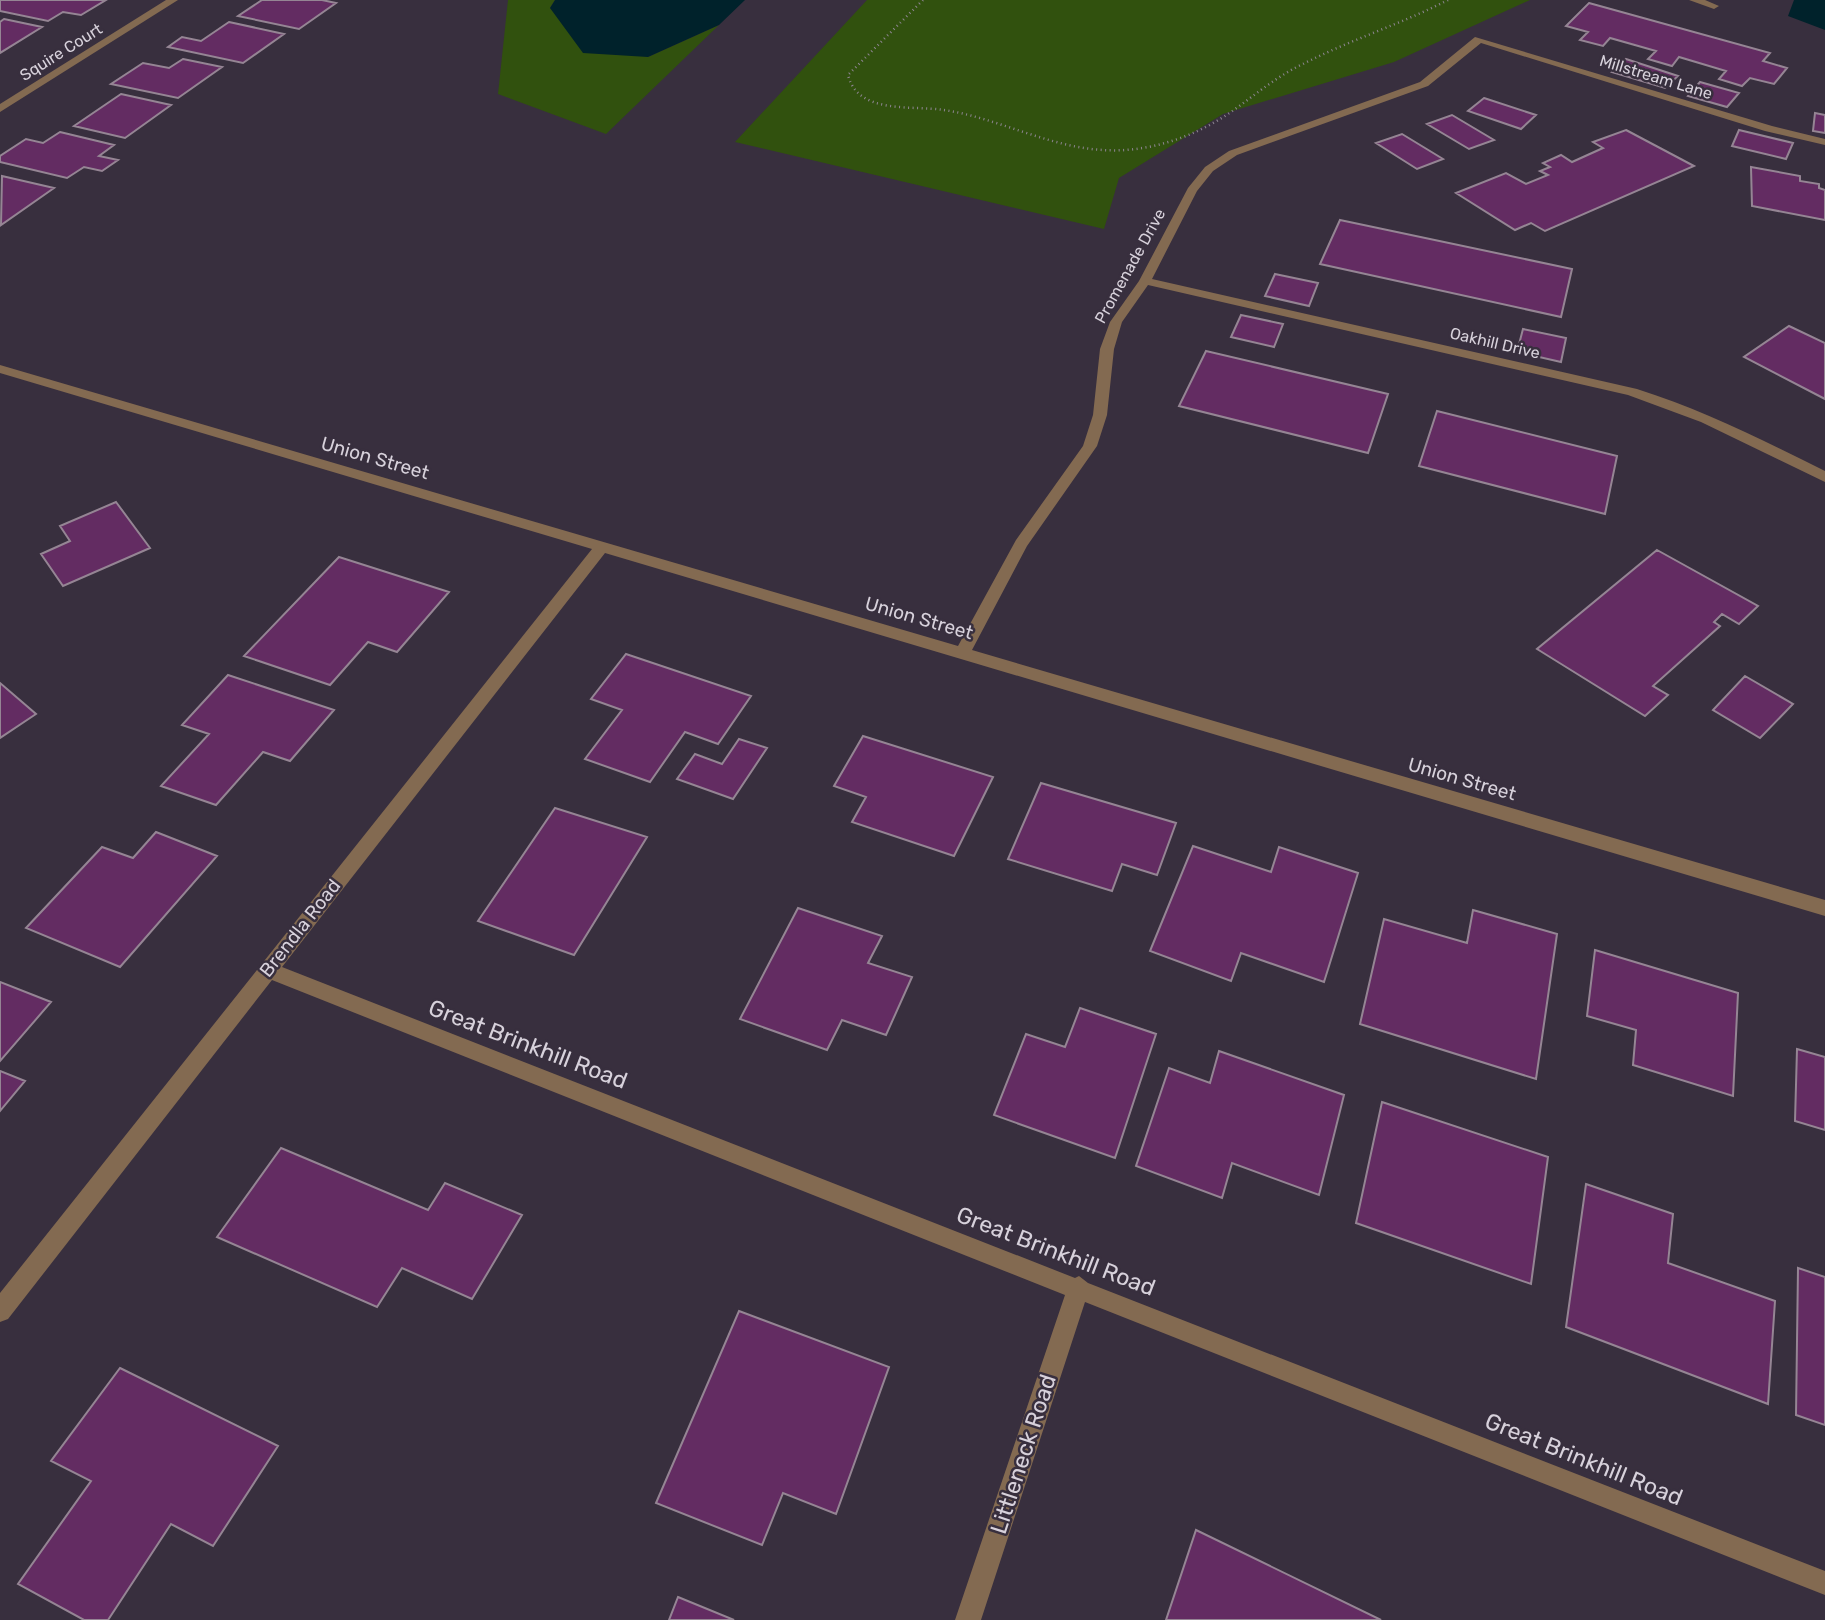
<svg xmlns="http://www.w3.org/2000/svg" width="1825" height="1620" font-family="Rubik,sans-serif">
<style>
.green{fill:#31510e}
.water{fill:#00222b}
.building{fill:#632c62;stroke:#958594;stroke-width:2}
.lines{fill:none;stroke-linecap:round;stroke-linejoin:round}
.path{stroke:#8e8692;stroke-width:2.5;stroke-dasharray:1 3.5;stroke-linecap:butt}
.minor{fill:#836a51;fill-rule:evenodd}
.labels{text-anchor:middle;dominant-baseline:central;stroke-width:5;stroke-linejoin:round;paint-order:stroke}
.far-street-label{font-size:16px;fill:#d7d1db;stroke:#382f3e}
.street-label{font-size:19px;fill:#d7d1db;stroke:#382f3e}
.near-street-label{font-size:23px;fill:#d7d1db;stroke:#382f3e}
</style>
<rect width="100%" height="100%" fill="#382f3e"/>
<path class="green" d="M508,0H555L550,8L648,57L719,25L606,134L498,94Z
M867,0H1530L1394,62L1223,114L1119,178L1104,229L735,142Z"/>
<path class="water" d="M555,0H745L719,25L648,57L583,53L550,8Z
M1794,0H1825V30L1788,16Z"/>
<path class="building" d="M0,0H106L81,15L63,12L48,21L0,11Z
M262,0H322L336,3L299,29L238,16Z
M1589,3L1770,53L1763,61L1787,68L1774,84L1750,78L1742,86L1719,79L1726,71L1679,57L1672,66L1648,59L1656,51L1610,38L1603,46L1580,40L1588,32L1566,26Z
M4,19L42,27L0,53V22Z
M229,22L284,34L243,63L168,47L182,37L201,41Z
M183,59L222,67L178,98L111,84L143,63L169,68Z
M1626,59L1678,76L1665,88L1612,72Z
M1700,82L1739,93L1727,107L1688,96Z
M121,94L171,105L125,138L74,126Z
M1484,98L1536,115L1521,129L1468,111Z
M1815,113L1825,115V133L1813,131Z
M1452,115L1494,140L1469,149L1427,124Z
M1626,130L1694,166L1545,231L1531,223L1515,230L1456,193L1506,173L1526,184L1548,175L1540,171L1550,167L1543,163L1561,155L1572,162L1603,148L1593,142Z
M1739,130L1793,143L1786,159L1732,146Z
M60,132L114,145L99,156L118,160L102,171L84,167L67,178L0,162V156L26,139L43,143Z
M1402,134L1443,159L1417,169L1376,143Z
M1751,167L1800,176V181L1819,184V188L1825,190V220L1752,206Z
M2,176L54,188L1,225Z
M1340,220L1572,269L1561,317L1320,264Z
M1275,274L1318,283L1309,306L1265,296Z
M1241,315L1283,324L1274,347L1231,337Z
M1789,326L1825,343V399L1744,357Z
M1523,329L1566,338L1561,362L1517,352Z
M1206,351L1388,394L1368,453L1179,406Z
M1437,411L1617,456L1605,514L1419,466Z
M116,502L150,548L63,586L41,554L70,541L60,526Z
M1657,550L1758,606L1739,624L1722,614L1714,622L1720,626L1653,686L1668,695L1645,716L1537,649Z
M339,557L449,592L397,652L368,642L330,685L244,656Z
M626,654L751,696L718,744L685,732L650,782L585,759L622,710L591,699Z
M228,675L334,710L290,761L263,752L216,805L161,786L209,734L182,725Z
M1745,676L1793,704L1760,738L1713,710Z
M0,683L36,714L0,738Z
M863,736L993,777L954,856L852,822L866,797L834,786Z
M739,739L767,748L733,799L677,779L695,754L722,764Z
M1041,783L1176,823L1157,875L1122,864L1112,891L1008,859Z
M555,808L647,837L574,955L478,921Z
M156,832L217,856L120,967L26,928L102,847L133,858Z
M1193,846L1271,872L1279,847L1358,873L1324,982L1241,953L1231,981L1150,951Z
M798,908L882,936L868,963L912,977L886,1035L842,1020L827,1050L740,1019Z
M1473,910L1557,934L1536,1079L1360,1024L1384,919L1467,943Z
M1595,950L1738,993L1733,1096L1633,1065L1636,1030L1587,1016Z
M0,982L51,1002L0,1061Z
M1080,1008L1156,1034L1115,1158L994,1115L1026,1034L1065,1047Z
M1797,1049L1825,1057V1130L1795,1121Z
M1219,1051L1344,1095L1319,1195L1232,1163L1222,1198L1136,1166L1169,1068L1210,1083Z
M0,1071L25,1081L0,1111Z
M1382,1102L1548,1157L1531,1284L1356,1223Z
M281,1148L428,1210L445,1183L522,1215L472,1299L402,1268L377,1307L217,1237Z
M1586,1184L1673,1214L1668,1263L1775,1301L1768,1404L1566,1327Z
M1798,1268L1825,1277V1425L1796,1415Z
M739,1311L889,1367L836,1514L783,1493L762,1545L656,1503Z
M120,1368L278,1446L213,1546L171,1524L108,1620H84L18,1584L91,1481L51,1461Z
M1196,1530L1381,1620H1166Z
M678,1597L734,1620H669Z"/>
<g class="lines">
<path class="path" d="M923,0L848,75C858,115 912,105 944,110C998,118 1048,147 1103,150C1146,153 1192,138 1228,114C1253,97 1275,77 1303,64C1350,40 1401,24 1448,0"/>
<path class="minor" d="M166,0H178L0,112V104Z
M1689,0H1705L1719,6L1714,9Z
M1475,37L1772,126L1825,139V145L1765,131L1481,43L1428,86L1237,155L1213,171L1197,191L1152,279L1637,389C1703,410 1763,440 1825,471V482L1701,422L1628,395L1148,285L1122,322L1114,349L1107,415L1097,446L1027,546L972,650L1825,900V916L605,553L282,967L1075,1278L1079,1276L1088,1283L1825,1571V1595L1085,1302L981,1620H955L1065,1295L272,980L8,1319L0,1322V1293L592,549L0,373V365L958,646L1016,540L1083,446L1093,415L1100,349L1110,322L1139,281L1188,188L1205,167L1229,151L1420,82Z"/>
</g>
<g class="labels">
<g class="far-street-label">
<text transform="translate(61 52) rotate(-32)">Squire Court</text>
<text transform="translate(1656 77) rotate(17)">Millstream Lane</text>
<text transform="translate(1130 266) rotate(-61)">Promenade Drive</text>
<text transform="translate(1495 343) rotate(13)">Oakhill Drive</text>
</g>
<g class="street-label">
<text transform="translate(375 458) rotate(16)">Union Street</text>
<text transform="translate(919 618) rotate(16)">Union Street</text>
<text transform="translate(1462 779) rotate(16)">Union Street</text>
<text transform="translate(300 928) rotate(-52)">Brendla Road</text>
</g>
<g class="near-street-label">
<text transform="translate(528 1044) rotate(21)">Great Brinkhill Road</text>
<text transform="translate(1056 1251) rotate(21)">Great Brinkhill Road</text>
<text transform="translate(1023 1454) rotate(-72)">Littleneck Road</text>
<text transform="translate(1584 1459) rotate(22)">Great Brinkhill Road</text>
</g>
</g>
</svg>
